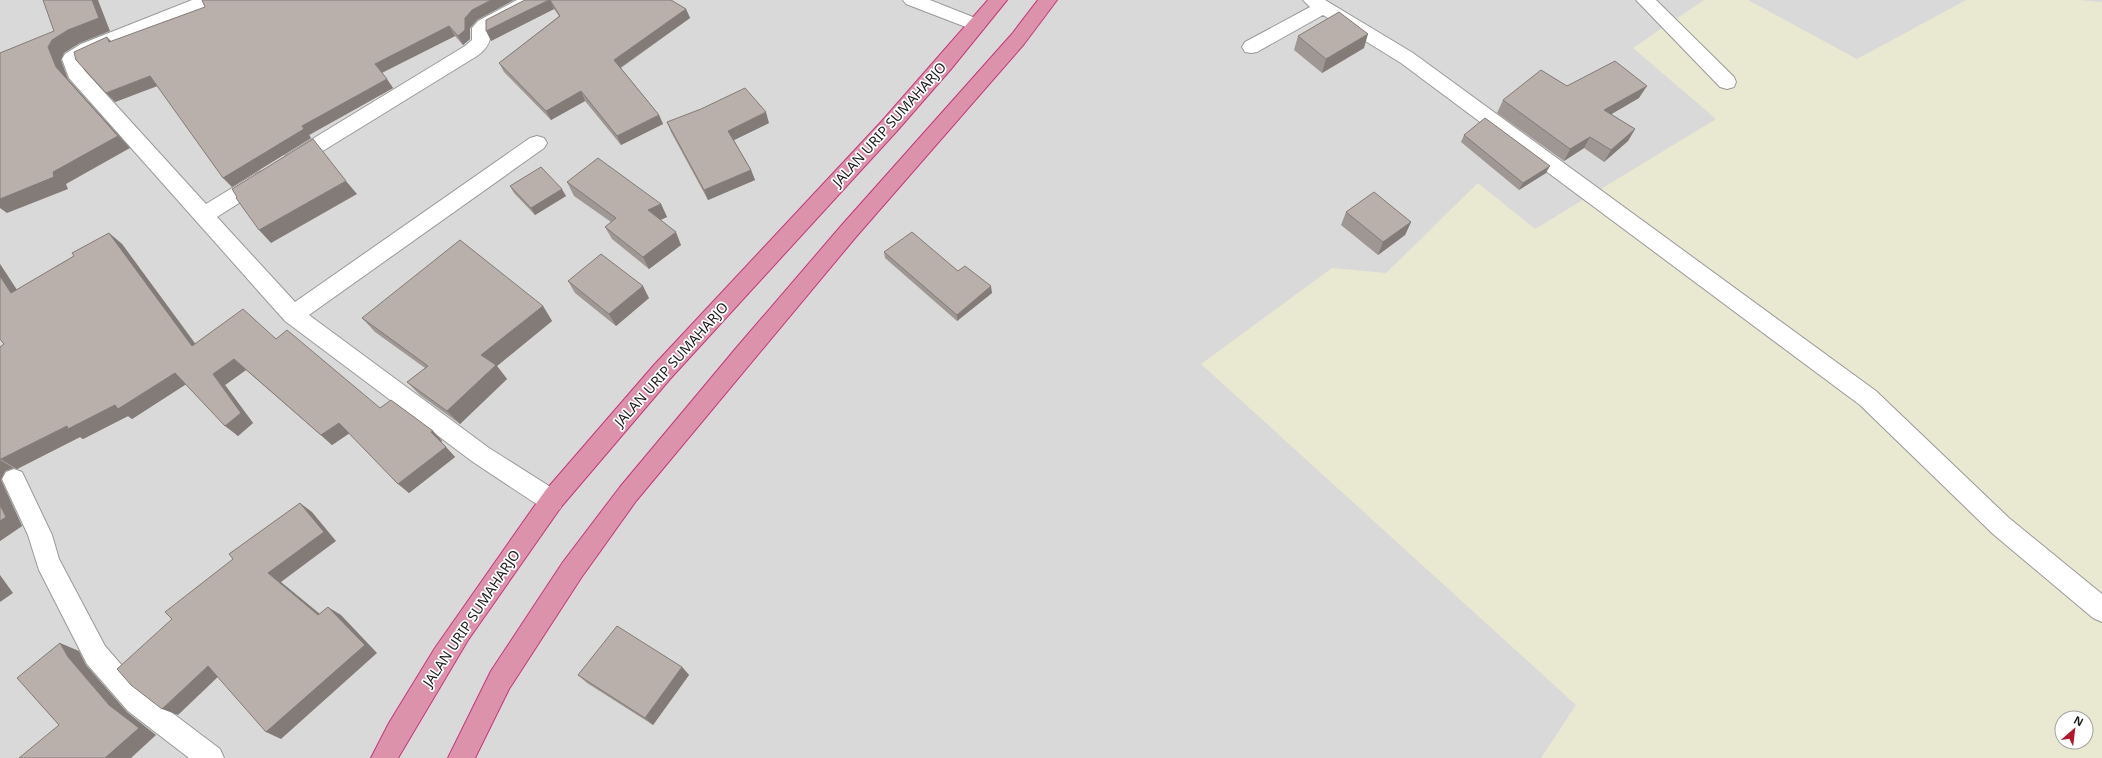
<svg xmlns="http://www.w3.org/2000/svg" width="2102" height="758" font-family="'Noto Sans',sans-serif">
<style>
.residential{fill:#dad9d9;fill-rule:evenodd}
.farmland{fill:#e9e8d0;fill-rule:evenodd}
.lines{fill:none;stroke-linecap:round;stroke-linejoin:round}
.street-casing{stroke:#999;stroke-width:2}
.highway-casing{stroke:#c3377a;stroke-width:2}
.street{fill:#fff;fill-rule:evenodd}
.highway{fill:#dc92aa;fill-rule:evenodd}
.wall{fill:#9f9794}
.shaded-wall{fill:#827b78}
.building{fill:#b9b0ac;stroke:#827b78}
.labels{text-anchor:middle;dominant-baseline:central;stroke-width:3.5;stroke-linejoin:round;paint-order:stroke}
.street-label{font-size:14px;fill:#1c1c1c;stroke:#fff}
</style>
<rect width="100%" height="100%" fill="#ece8e3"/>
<path class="residential" d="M0,0H2102V758H0ZM2062,718H2086V742H2062Z"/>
<path class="farmland" d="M1704,0H1748L1857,59L1966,0H2079L2102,2V758H1541L1576,705L1201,364L1332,268L1386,273L1478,183L1535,229L1716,119L1633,48ZM2062,718H2086V742H2062Z"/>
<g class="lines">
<g class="street-casing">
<path id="street" d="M192,0H218L215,4L93,54L81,61L84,70L206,204L255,174L262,171L269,174L272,179L269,184L217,217L295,302L530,138L537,136L544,138L547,143L544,148L309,315L489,448L560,493L564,501L560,509L552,512L544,509L473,462L285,321L69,78L62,59L65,54L81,44Z
M517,0H540L537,4L490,29C492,41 487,49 477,56L300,165L293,167L286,165L283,160L286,155L465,46L472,40V28L478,21Z
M903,0H930L983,21L986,25L983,29L977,31L971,29L906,4Z
M1303,0H1325L1413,53L1876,391L2009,518L2102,594V622L2093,618L1993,534L1860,405L1401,63L1323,15L1257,52L1251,53L1245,52L1242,47L1245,42L1310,7Z
M1636,0H1656L1734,77L1736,82L1734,87L1727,89L1720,87Z
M14,469L22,472L52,535L59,559L105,646L146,693L220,749L224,758H189L128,711L87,664L39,570L28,535L2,479L6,472Z"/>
</g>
<g class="highway-casing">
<path id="highway" d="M988,0H1007L951,69L896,132L670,379L561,507L468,640L398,758H371L389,723L435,648L545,491L654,365L882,121Z
M1038,0H1057L1024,44L855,238L636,501L581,578L509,689L475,758H448L491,671L563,562L620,487L737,347L841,226L1012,34Z"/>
</g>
<use href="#street" class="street"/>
<use href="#highway" class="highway"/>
</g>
<path class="wall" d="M525,0L686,9L690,18L621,68L659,115L663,124L621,145L585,101L551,120L504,72L499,63L559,16L554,9L491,41Z
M477,20L470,28V39L463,45L455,36L382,73L393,88L309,135L311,138L232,187L158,86L115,102L112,42Z
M1298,36L1364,48L1322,73L1294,50Z
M1567,86L1639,98L1611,114L1635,129L1628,141L1604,162L1584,148L1564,161L1497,113L1503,100Z
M667,122L769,123L734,140L751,170L755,180L708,200L671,132Z
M1464,135L1546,173L1519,190L1461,142Z
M567,182L661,204L667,217L660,220L681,245L649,269L612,239L605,227L611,222L574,196Z
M510,186L566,196L535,215L514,193Z
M1346,212L1411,222L1405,235L1378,255L1341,225Z
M109,233L122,244L195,343L276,339L380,408L433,431L442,441L441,442L455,457L409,493L349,433L332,445L246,370L225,385L253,423L238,436L186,384L132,419L128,416L83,439L80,437L17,469L13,468L5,471L1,480L22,526L0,541V347L4,344L0,339V264L17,290L74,256Z
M884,252L958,271L992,293L957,321L885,258Z
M568,281L649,298L616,326L575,293Z
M543,306L552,321L497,366L507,379L460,424L420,395L407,382L425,368L375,332L362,318Z
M682,667L689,675L653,725L587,683L578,675Z"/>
<path class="shaded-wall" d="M92,0H98L110,31L80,43L64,53L61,60L68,79L130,148L66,184L68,189L7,213L0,208V199L53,172L56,67L48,47L52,40Z
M491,0H514L477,20L470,28V39L463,45L458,36L465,18L472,10Z
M549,0H550L554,9L491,41L486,31Z
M686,9L690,18L618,69L614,60Z
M449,26L455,36L381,73L375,64Z
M1368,34L1364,48L1322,73L1326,59Z
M107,37L116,46L109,42Z
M150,76L159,85L115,102L106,93Z
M387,79L393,88L309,135L311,138L232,187L223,178L302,126Z
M1647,86L1639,98L1598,122L1604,110Z
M581,91L585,101L551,120L546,111Z
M766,112L769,123L732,141L728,131Z
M659,115L663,124L621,145L617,136Z
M1635,129L1628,141L1604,162L1611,150Z
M1590,137L1584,148L1564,161L1570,149Z
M1550,166L1546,173L1519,190L1523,183Z
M751,170L755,180L708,200L704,190Z
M346,181L357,194L271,243L259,230Z
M562,189L566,196L535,215L531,208Z
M661,204L667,217L654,223L648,210Z
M1411,222L1405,235L1378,255L1383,242Z
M676,232L681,245L649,269L643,257Z
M109,233L122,244L204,356L192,346Z
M0,264L26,304L11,293L0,276Z
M643,286L649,298L616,326L609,314Z
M991,286L992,293L957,321V315Z
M543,306L552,321L497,366L507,379L460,424L447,411L481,355Z
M234,359L246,370L225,385L253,423L238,436L225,426L213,374Z
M175,373L188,383L132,419L128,416L83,439L80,437L17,469L1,459Z
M339,423L350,433L332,445L321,435Z
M433,431L442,441L441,442L431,432Z
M446,447L455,457L409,493L398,484Z
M0,460L13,468L5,471L1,480L22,526L0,541Z
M300,503L312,512L336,541L281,582L331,623L318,615L268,573Z
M0,575L13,593L0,602Z
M328,607L341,615L377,653L281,739L266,732Z
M60,643L79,651L86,665L127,712L156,735L131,758H105L109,705L68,657Z
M208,666L222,673L178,715L162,709Z
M682,667L689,675L653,725L645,718Z"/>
<path class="building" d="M43,0H92L99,18L68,30L52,40L48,47L56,67L118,136L53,172L54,177L0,199V53L54,31Z
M202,0H491L472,10L465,18V30L458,36L449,26L375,64L387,79L302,126L304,129L223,178L150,76L106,93L76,60L74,52L107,37L109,42L205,7Z
M525,0H549L486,31V20Z
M550,0H671L686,9L614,60L659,115L617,136L581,91L546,111L499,63L560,16Z
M1339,12L1368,34L1326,59L1298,36Z
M1615,61L1647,86L1604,110L1635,129L1611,150L1590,137L1570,149L1503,100L1541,70L1567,86Z
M745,88L766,112L728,131L751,170L704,190L667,122L701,109Z
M1485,118L1550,166L1523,183L1464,135Z
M313,139L346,181L259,230L236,198L237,197L232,189Z
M598,158L661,204L648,210L676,232L643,257L605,227L616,218L567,182Z
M541,167L562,189L531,208L510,186Z
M1374,192L1411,222L1383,242L1346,212Z
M912,232L958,271L965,266L991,286L957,315L884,252Z
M109,233L192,346L243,309L276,339L287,330L380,408L391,400L433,431L431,432L446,447L398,484L339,423L321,435L234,359L213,374L241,413L225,426L175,373L118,409L115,405L68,429L67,426L1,459H0V347L4,344L0,339V276L11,293L74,256L72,253Z
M460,240L543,306L481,355L496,365L447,411L407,382L428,366L362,318Z
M601,254L643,286L609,314L568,281Z
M300,503L324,532L268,573L318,615L328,607L365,645L266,732L208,666L162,709L131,685L117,669L172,619L165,612L233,559L229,554Z
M0,505L6,517L0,521Z
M617,626L682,667L645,718L578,675Z
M60,643L68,657L109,705L139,728L105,758H19L59,725L17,678Z"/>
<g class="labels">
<g class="street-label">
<text transform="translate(889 124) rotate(-48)">JALAN URIP SUMAHARJO</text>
<text transform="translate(671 364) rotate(-48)">JALAN URIP SUMAHARJO</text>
<text transform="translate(471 618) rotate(-56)">JALAN URIP SUMAHARJO</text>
</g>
</g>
<g transform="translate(2074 730) rotate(28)"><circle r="19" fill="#ffffff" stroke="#a4a4a4"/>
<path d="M0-3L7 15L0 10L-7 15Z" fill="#b2162b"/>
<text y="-6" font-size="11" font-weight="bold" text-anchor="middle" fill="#1c1c1c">N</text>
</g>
</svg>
